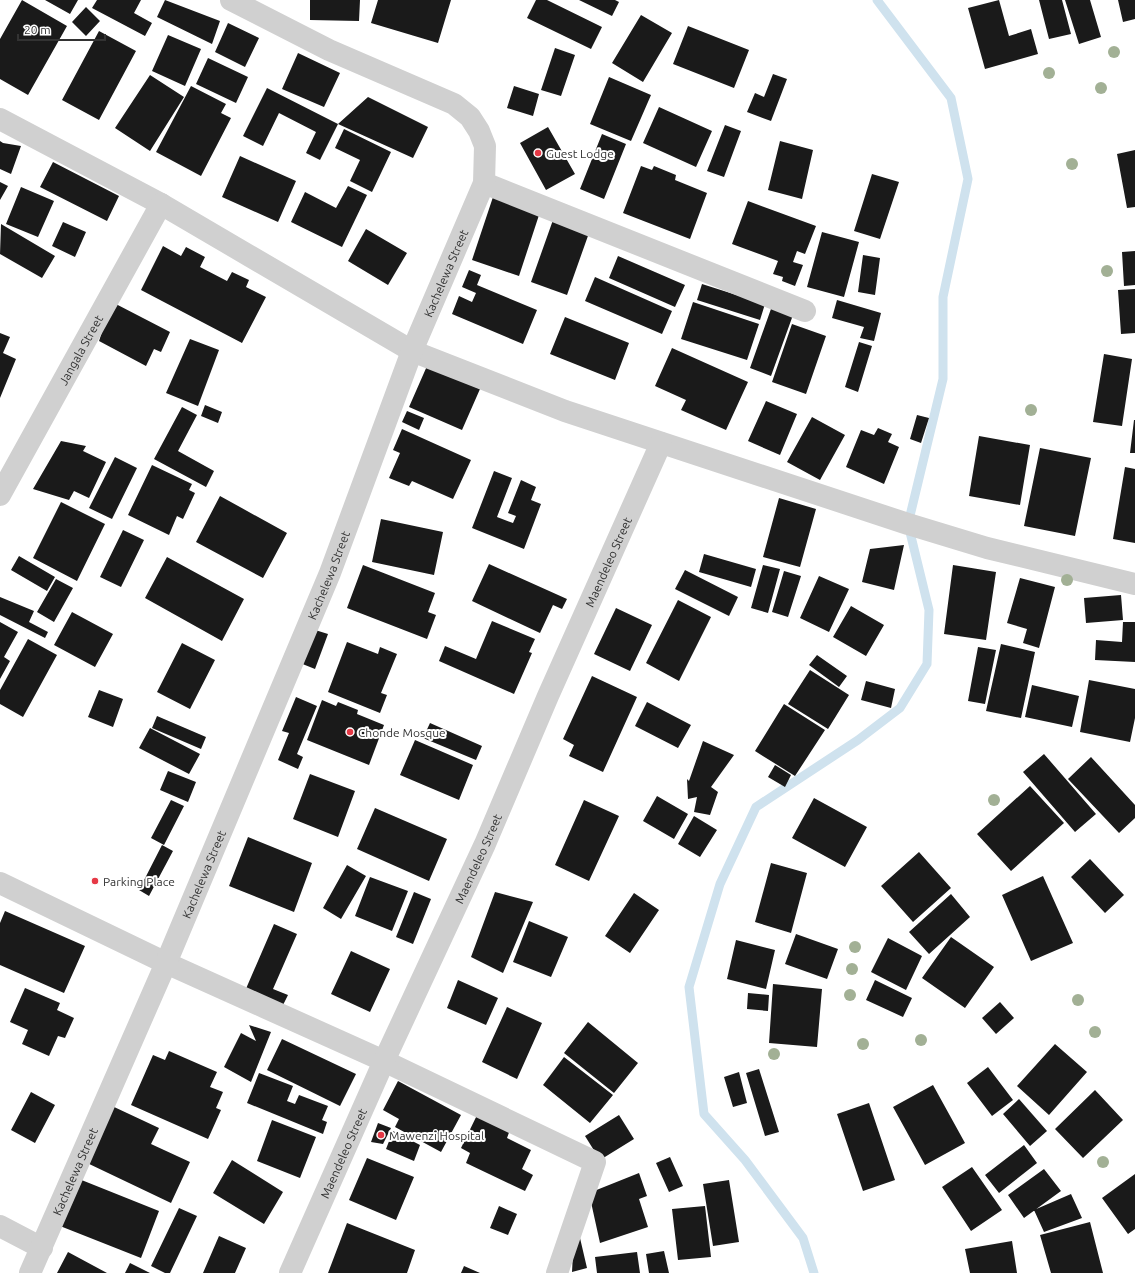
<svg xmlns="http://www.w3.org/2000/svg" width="1135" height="1273" font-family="Ubuntu,sans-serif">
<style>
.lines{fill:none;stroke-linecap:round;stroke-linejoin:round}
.stream{stroke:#cfe2ee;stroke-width:9}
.building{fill:#1a1a1a}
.minor{stroke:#d0d0d0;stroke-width:22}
.tree{fill:#a2b095}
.poi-dot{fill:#e63946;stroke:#fff;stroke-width:1.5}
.labels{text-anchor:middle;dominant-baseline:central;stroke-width:4;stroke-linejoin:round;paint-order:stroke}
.poi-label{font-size:12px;fill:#333;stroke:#fff;text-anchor:start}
.street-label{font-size:12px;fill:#333;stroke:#fff}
</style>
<rect width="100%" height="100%" fill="#fff"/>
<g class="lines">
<path class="stream" d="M814,1273L803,1238L745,1160L704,1114L689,987L720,884L756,807L858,740L900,708L927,664L929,610L908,524L943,379V297L968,179L951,98L877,0"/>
</g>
<path class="building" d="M22,0L67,26L28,95L0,79V39Z
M45,0H78L70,14Z
M97,0H141L134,13L152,23L145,36L92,8Z
M165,0L220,21L212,44L157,17Z
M310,0H360L359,21L310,20Z
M378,0H451L438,43L371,23Z
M536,0H547L602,27L591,49L527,18Z
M579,0H615L619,2L612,16Z
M999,0L1009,36L1031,29L1038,54L985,69L968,8Z
M1039,0H1062L1071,34L1049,39Z
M1065,0H1090L1101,37L1079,44Z
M1118,0H1135V19L1123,22Z
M86,7L100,21L86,36L72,22Z
M641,15L672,33L643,82L612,63Z
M228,23L259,38L245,67L215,52Z
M688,26L749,50L734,88L673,64Z
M99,31L136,51L99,120L62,100Z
M168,35L201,49L185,86L152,71Z
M555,48L575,55L561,96L541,90Z
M298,53L340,73L324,107L282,89Z
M208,58L248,77L236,103L196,84Z
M773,74L787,79L771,121L747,112L755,93L764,97Z
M150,75L184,97L150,151L115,128Z
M609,77L651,95L631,141L590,124Z
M191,86L226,104L221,113L231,118L201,176L156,152Z
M514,86L539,94L533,116L507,108Z
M267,88L338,124L368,97L428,127L413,158L338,124L320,160L306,153L316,132L279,113L263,146L243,136Z
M659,107L712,131L696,167L643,143Z
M725,125L741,131L724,177L707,171Z
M548,127L575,174L546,190L520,143Z
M344,129L391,152L372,192L350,181L360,160L335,148Z
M602,134L626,144L604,199L580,189Z
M0,141L3,143L21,146L11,174L0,169Z
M780,141L813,150L802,199L768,190Z
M1135,150V207L1127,208L1117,154Z
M240,156L296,181L278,222L222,197Z
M53,162L119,196L107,221L40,187Z
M641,166L652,170L654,166L676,175L675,180L707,193L690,239L623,213Z
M872,174L899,182L880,239L854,231Z
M0,182L8,186L0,200Z
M348,186L367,195L342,247L291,222L305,192L336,208Z
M21,187L54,201L38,237L6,224Z
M493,197L540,212L519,276L472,260Z
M748,201L816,226L805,254L797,251L793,262L803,265L795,286L782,281L783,277L773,274L778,261L732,244Z
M553,220L589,233L567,295L531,282Z
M63,222L86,232L75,257L52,246Z
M1,224L55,256L42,278L0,254Z
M366,229L407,253L388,285L348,261Z
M822,232L859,242L844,297L807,287Z
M163,246L181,256L186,247L205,257L200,267L227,281L232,272L249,280L246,287L266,297L242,343L141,290Z
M1135,251V285L1124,286L1122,252Z
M863,255L880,258L875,295L858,292Z
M618,256L685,285L675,307L609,278Z
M469,270L481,275L477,285L537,310L523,344L452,314L459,296L472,302L476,293L462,287Z
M595,277L672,311L662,334L585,301Z
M702,284L765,304L760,320L697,300Z
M1135,289V333L1121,334L1118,290Z
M837,300L881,313L874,341L860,338L864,327L832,318Z
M112,302L170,332L161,352L154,349L146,366L99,341Z
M693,302L759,324L747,360L681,339Z
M772,306L793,315L771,376L750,368Z
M565,317L629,343L615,380L550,354Z
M792,324L826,336L806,394L772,382Z
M0,333L10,337L3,353L16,359L0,398Z
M190,339L219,350L198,406L166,393Z
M859,342L872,346L858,392L845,387Z
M672,348L748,382L726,430L681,410L686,400L655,386Z
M1104,354L1132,359L1122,426L1093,422Z
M427,366L480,389L462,430L409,407Z
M766,401L797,414L780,455L748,441Z
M205,405L222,412L218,423L201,416Z
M182,407L197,415L178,451L214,471L206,487L154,459Z
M407,411L424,418L419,430L402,422Z
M917,415L929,418L921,443L910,439Z
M812,417L845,435L820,480L787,462Z
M1134,420H1135V453H1130Z
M878,428L892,434L888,442L899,447L884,484L846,467L861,430L874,435Z
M402,429L471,460L453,499L412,481L409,486L389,478L400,453L393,450Z
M979,436L1030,445L1020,505L969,496Z
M61,441L86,446L83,451L106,462L89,498L74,491L69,500L33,489Z
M1040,448L1091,458L1075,536L1024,526Z
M115,457L137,468L112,519L89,508Z
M152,465L192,484L189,490L195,493L183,519L177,516L169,535L128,515Z
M1125,467L1135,469V543L1113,539Z
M494,471L512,478L497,517L513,523L516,516L508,513L521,480L536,487L531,500L541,504L524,549L472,528Z
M220,496L287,533L263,578L196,542Z
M779,498L816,509L800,567L763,557Z
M61,502L105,524L77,581L33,558Z
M381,519L443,532L434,575L372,562Z
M123,530L144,540L121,587L100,577Z
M904,545L894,590L862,582L870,549Z
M704,554L756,569L751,587L699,572Z
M19,556L55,577L47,591L11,570Z
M167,557L244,599L222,641L145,598Z
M489,564L567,599L562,609L553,605L540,633L472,601Z
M363,565L435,593L428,612L436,615L427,639L347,608Z
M763,565L780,569L768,613L751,608Z
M953,565L996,572L986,640L944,634Z
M685,570L738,597L729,616L675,589Z
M784,571L801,576L788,617L772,612Z
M819,576L849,589L829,632L800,618Z
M1020,578L1055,587L1039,648L1023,643L1027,629L1007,623Z
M56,579L73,588L54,622L37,612Z
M1121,595L1123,620L1086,623L1084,598Z
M0,597L34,611L29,622L48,632L45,638L0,615Z
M678,600L711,617L679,681L646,663Z
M851,606L884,625L866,656L833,637Z
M616,608L652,625L630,671L594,654Z
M72,612L113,634L95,667L54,645Z
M492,621L535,639L529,652L532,653L514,694L439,661L445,646L476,659Z
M0,622L18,632L4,657L10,661L0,679Z
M1123,622H1135V662L1095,660L1096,640L1122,642Z
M312,629L328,634L315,669L300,663Z
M28,639L57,655L23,717L0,704V690Z
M347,642L378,654L380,647L397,654L381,693L387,695L380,713L328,692Z
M182,643L215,660L190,709L157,692Z
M1001,644L1035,652L1021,718L986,711Z
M978,647L996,650L985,704L968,701Z
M817,655L847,676L839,687L809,665Z
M810,670L849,695L828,729L788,704Z
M592,676L637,697L603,772L569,756L574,745L563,739Z
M1089,680L1135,689V718L1130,742L1080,732Z
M866,681L895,689L891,708L861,700Z
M1032,685L1079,696L1072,727L1025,717Z
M99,690L123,699L113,727L88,717Z
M296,697L317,706L297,754L303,757L298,769L278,760L289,733L282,731Z
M322,700L336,706L338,702L358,710L357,714L384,725L369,765L307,740Z
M647,702L691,725L678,748L635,726Z
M784,704L825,730L795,776L755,751Z
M157,716L206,737L201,749L152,728Z
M430,723L482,746L476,760L423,738Z
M150,728L200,754L189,774L139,748Z
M415,740L473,765L459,800L400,775Z
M703,741L734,755L711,787L718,792L710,815L694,812L697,797L688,799L687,779L689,781Z
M1044,754L1096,814L1075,832L1023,772Z
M1091,757L1135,805V818L1119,833L1068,779Z
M775,765L791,775L785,787L768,777Z
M168,771L196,782L188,802L160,790Z
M310,774L355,791L338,837L293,819Z
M1030,786L1064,823L1011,871L977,834Z
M657,796L688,814L674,839L643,821Z
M814,798L867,827L845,867L792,838Z
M171,800L184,806L164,845L151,838Z
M584,800L619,816L589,881L555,865Z
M375,808L447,839L429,881L357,849Z
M694,816L717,830L700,857L678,844Z
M248,837L312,863L294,912L229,886Z
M162,845L173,851L149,896L139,890Z
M919,852L951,888L913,922L881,886Z
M1090,859L1124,895L1105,913L1071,877Z
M771,863L807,873L791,933L755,922Z
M347,865L366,876L341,919L323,908Z
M1043,876L1073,943L1031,961L1002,895Z
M370,877L408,891L392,931L355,916Z
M414,892L431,899L413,944L396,937Z
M495,892L533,902L503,973L471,957Z
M634,893L659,910L630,953L605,936Z
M951,894L970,917L929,954L909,932Z
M5,911L85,946L64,993L0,965V923Z
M529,921L568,937L551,977L513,962Z
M274,924L297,934L273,989L288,995L282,1007L245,991Z
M796,934L838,949L827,979L785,964Z
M951,937L994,967L965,1008L922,978Z
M888,938L922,956L906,990L871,972Z
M736,940L775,950L766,989L727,979Z
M351,951L390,969L370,1012L331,994Z
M458,980L498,998L486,1025L447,1008Z
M875,980L912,998L903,1017L866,1000Z
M773,984L822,989L817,1047L769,1043Z
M25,988L60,1003L57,1010L74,1018L65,1038L58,1036L49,1056L22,1044L28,1030L10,1022Z
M748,993L769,995L768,1011L747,1009Z
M1000,1002L1014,1018L996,1034L982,1018Z
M507,1007L542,1023L517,1079L482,1062Z
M588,1022L638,1063L614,1093L564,1053Z
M249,1025L271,1032L251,1082L224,1067L241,1033L256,1041Z
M282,1039L356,1074L340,1106L267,1070Z
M1055,1044L1087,1072L1049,1115L1017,1086Z
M169,1051L217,1072L210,1087L223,1092L216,1108L221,1110L208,1139L131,1105L153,1055L165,1060Z
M564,1057L613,1095L590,1123L543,1085Z
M988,1067L1013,1100L992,1116L967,1083Z
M759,1069L779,1132L765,1136L746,1073Z
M739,1072L747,1103L733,1107L724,1077Z
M259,1073L293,1086L287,1101L295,1104L299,1095L328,1106L322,1120L327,1122L323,1134L247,1103Z
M398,1081L461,1115L441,1152L395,1127L399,1119L383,1110Z
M933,1085L965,1143L925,1165L893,1107Z
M1095,1090L1123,1120L1083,1158L1055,1129Z
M31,1092L55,1105L35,1143L11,1130Z
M1019,1099L1047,1131L1030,1146L1003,1114Z
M869,1103L895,1180L863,1191L837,1114Z
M112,1106L159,1128L151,1144L190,1162L171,1203L85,1162Z
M479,1111L511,1127L507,1138L531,1150L522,1169L533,1175L525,1191L466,1163L470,1153L461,1148Z
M619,1115L634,1139L600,1160L585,1136Z
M272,1120L316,1137L300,1178L257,1161Z
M378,1123L391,1128L383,1144L371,1142Z
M393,1131L420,1145L414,1161L386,1149Z
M1024,1145L1037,1163L999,1193L985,1175Z
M670,1157L683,1186L669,1192L656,1163Z
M367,1158L414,1177L396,1220L349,1200Z
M232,1160L283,1192L264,1224L213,1193Z
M972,1167L1002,1210L971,1231L942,1187Z
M1044,1169L1061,1191L1024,1218L1008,1195Z
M639,1173L647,1196L639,1199L648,1227L600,1243L589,1193Z
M1135,1174V1229L1128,1234L1102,1198Z
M79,1179L159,1211L141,1258L60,1226Z
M729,1180L739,1242L713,1246L703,1184Z
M1071,1194L1082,1218L1044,1232L1034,1210Z
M499,1206L517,1214L508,1235L490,1228Z
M705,1206L711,1257L678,1260L672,1209Z
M179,1208L197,1216L170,1273H165L151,1266Z
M1090,1222L1103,1273H1051L1040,1235Z
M347,1223L415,1250L407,1273H328Z
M219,1236L246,1248L235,1273H203Z
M580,1238L587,1268L572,1272L573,1253Z
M1012,1241L1017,1273H970L965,1249Z
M664,1251L669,1273H649L646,1254Z
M68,1252L107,1273H57Z
M637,1252L640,1273H597L595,1257Z
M130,1263L150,1273H125Z
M464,1266L480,1273H461Z"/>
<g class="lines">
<g class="minor">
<path d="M0,119L161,204L412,351L565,411L908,524L987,548L1135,584"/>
<path d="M484,183L805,311"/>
<path id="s1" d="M0,495L161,204"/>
<path d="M0,883L166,963L384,1061L595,1162L557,1273"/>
<path d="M0,1226L42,1248"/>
<path id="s2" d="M30,1273L166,963L330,573L412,351L484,183L485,146L479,131L470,117L454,104L329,50L231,0"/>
<path id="s3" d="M290,1273L384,1061L485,844L548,696L661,443"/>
</g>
</g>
<g class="tree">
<circle cx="1114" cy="52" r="6"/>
<circle cx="1049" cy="73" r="6"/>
<circle cx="1101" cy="88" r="6"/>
<circle cx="1072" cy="164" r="6"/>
<circle cx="1107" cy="271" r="6"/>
<circle cx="1031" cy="410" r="6"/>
<circle cx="1067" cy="580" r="6"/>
<circle cx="994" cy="800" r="6"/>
<circle cx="855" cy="947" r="6"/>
<circle cx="852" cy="969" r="6"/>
<circle cx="850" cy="995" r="6"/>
<circle cx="1078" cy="1000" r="6"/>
<circle cx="1095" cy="1032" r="6"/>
<circle cx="921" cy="1040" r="6"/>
<circle cx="863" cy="1044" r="6"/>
<circle cx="774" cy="1054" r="6"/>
<circle cx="1103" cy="1162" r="6"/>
</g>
<g class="poi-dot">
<circle cx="538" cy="153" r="4"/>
<circle cx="350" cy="732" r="4"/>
<circle cx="95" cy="881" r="4"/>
<circle cx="381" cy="1135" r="4"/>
</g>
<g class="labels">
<g class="poi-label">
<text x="546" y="153">Guest Lodge</text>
<text x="358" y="732">Chonde Mosque</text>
<text x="103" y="881">Parking Place</text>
<text x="389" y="1135">Mawenzi Hospital</text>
</g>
<g class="street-label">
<text stroke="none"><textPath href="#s2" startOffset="1083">Kachelewa Street</textPath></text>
<text stroke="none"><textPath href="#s1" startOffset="166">Jangala Street</textPath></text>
<text stroke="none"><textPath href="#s3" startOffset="779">Maendeleo Street</textPath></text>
<text stroke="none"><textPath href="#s2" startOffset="759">Kachelewa Street</textPath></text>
<text stroke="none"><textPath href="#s3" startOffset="455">Maendeleo Street</textPath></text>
<text stroke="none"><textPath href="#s2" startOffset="435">Kachelewa Street</textPath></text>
<text stroke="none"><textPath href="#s3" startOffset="131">Maendeleo Street</textPath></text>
<text stroke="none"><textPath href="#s2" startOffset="111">Kachelewa Street</textPath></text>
</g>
</g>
<path d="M18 34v6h87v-6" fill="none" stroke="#333333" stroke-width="2"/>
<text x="24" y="34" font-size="12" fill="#333333" stroke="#ffffff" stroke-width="3" paint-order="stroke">20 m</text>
</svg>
